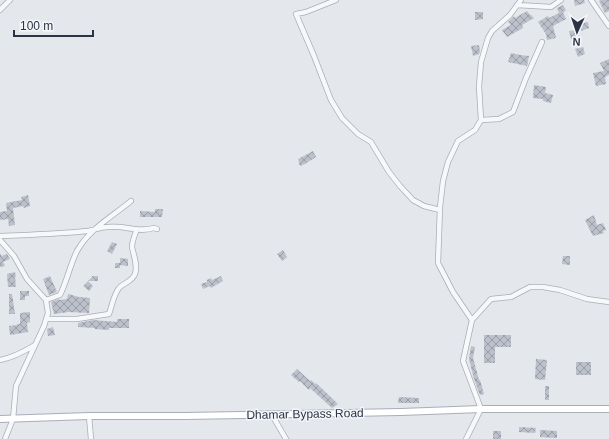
<svg xmlns="http://www.w3.org/2000/svg" width="609" height="439" font-family="Arial,sans-serif">
<style>
.building{fill:url(#building-cross-hatch)}
.lines{fill:none;stroke-linecap:round;stroke-linejoin:round}
.minor-casing{stroke:#a9aeb7;stroke-width:6}
.secondary-casing{stroke:#a9aeb7;stroke-width:8}
.minor{stroke:#f7f8fa;stroke-width:4.5}
.secondary{stroke:#fff;stroke-width:6}
.labels{text-anchor:middle;dominant-baseline:central;stroke-width:3;stroke-linejoin:round;paint-order:stroke}
.street-label{font-size:12px;fill:#2b3445;stroke:#f4f6f9}
</style>
<defs>
<pattern id="building-cross-hatch" width="8" height="8" patternUnits="userSpaceOnUse"><rect width="8" height="8" fill="#bbc0ca"/><path d="M0 0l8 8M0 8l8-8" fill="none" stroke="#989da6"/></pattern>
</defs>
<rect width="100%" height="100%" fill="#e4e7ec"/>
<path class="building" d="M574,0H584L585,3L575,6Z
M602,0H609V11L605,13L599,1Z
M563,5L566,10L563,12L566,19L553,26L556,38L547,40L546,34L538,22L548,16L549,18L559,13L557,8Z
M527,11L530,15H531L534,18L522,25L523,28L507,37L502,30L511,25L508,22L514,16L515,18Z
M475,12H483V19L475,20Z
M588,22L589,28L581,31L579,24Z
M577,30L579,37L571,39L569,31Z
M479,45L480,52L479,54L473,56L471,46Z
M583,47L585,54L578,57L575,49Z
M511,53L520,55L529,56L527,66L508,62Z
M609,59V75L605,77L606,84L596,86L593,73L604,71L600,63Z
M534,85L546,87L545,93L553,95L551,103L543,101V99L533,98Z
M313,151L316,157L305,164L300,166L298,159Z
M28,195L30,206L24,208L23,206L13,208L15,225L9,226L8,219L0,220V212L7,211L6,203L22,200L21,197Z
M155,209H163L162,217H140V211L155,212Z
M594,215L597,225L603,223L606,230L603,231L604,233L593,236L585,220Z
M112,242L117,244L112,254L107,251Z
M283,250L287,257L282,261L277,254Z
M0,254H1V256L7,254L10,259L3,262L5,266L0,267Z
M563,256H570V265L562,264Z
M120,258L128,259V266L120,265V268H115V263H120Z
M15,272L16,277H15L16,287H8L7,274Z
M50,276L57,292L49,295L43,279Z
M92,276H98V281H88L93,286L89,291L83,286L92,277Z
M221,276L223,281L211,288L210,286L203,289L201,284L207,282V280L211,278L212,280Z
M20,291H29V296H25V300H20Z
M9,294H12L15,314H9Z
M68,294L79,297L90,298L89,313L68,312L54,314L51,302L59,299V300L67,299Z
M30,312V322L27,323L28,332L10,335L9,326L17,325V324H20V313Z
M117,319H129V328H109V330L95,329V328L78,327V323L93,320L117,322Z
M53,327L55,335L48,336L47,329Z
M484,335H511V347H495V363H484Z
M471,346L475,347L473,358L479,380H480L484,394L480,395L474,379L469,359Z
M536,359L547,360L545,380L535,379Z
M576,362H591V375H576Z
M297,369L310,381L311,380L315,384L316,383L338,404L332,408L310,388L309,390L300,381L299,382L291,375Z
M545,386H549V400H545Z
M399,397L419,398V403H398Z
M519,427L536,428L535,433L519,432Z
M540,430L557,431V438L540,437Z
M493,431H501V439H493Z"/>
<g class="lines">
<g class="minor-casing">
<path id="minor" d="M336,0L306,12L296,14L314,56L331,100L342,118L358,134L371,142L389,172L400,186L413,200L424,206L440,210
M591,0L609,26
M517,5L551,7L561,0
M0,10L10,0
M481,120L499,119L513,112L526,78L542,42
M0,236C29,235 58,234 87,231C94,230 101,227 108,227C124,225 139,233 154,228L157,229
M0,240L14,256L27,279L46,300L48,313L44,326L16,386L13,419L5,439
M46,300L60,295C67,281 70,265 77,251C89,229 113,216 131,201
M46,319H77L109,314C112,306 113,296 119,288C123,283 132,282 135,274C138,265 134,257 132,247C132,242 135,234 137,229
M472,320L491,299L511,297L530,287H543L560,290L587,299L609,302
M0,360C12,358 25,351 35,345
M272,415L286,439
M89,416L91,439
M466,439L481,409L463,361L472,320L453,292L438,263L440,207L443,181L448,162L458,141L475,130L481,120L479,86L481,62L488,38L492,31L510,15L521,0"/>
</g>
<g class="secondary-casing">
<path id="secondary" d="M0,419L89,416H185L401,412L481,409H609"/>
</g>
<use href="#minor" class="minor"/>
<use href="#secondary" class="secondary"/>
</g>
<g class="labels">
<g class="street-label">
<text transform="translate(305 414) rotate(-1)">Dhamar Bypass Road</text>
</g>
</g>
<g transform="translate(577 32) rotate(183)" stroke="#f4f6f9" stroke-width="3" paint-order="stroke">
<path d="M0-3L7 15L0 10L-7 15Z" fill="#2b3445"/>
<text y="-6" font-size="11" font-weight="bold" text-anchor="middle" fill="#2b3445">N</text>
</g>
<path d="M14 30v6h79v-6" fill="none" stroke="#2b3445" stroke-width="2"/>
<text x="20" y="30" font-size="12" fill="#2b3445" stroke="#f4f6f9" stroke-width="3" paint-order="stroke">100 m</text>
</svg>
